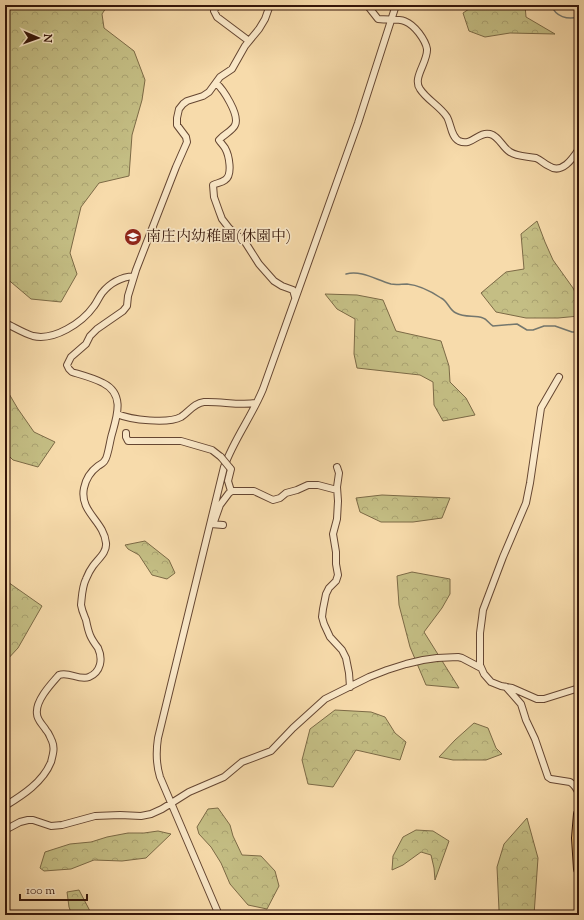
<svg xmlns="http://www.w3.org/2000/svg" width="584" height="920" font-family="'Sorts Mill Goudy','Noto Serif JP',serif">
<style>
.forest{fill:url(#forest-crowns);stroke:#7c6a46}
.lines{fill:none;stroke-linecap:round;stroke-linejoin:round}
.stream{stroke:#74776e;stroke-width:1.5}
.minor-casing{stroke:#654632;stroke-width:8}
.highway-casing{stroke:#341509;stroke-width:12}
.minor{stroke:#fae8c8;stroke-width:6}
.highway{stroke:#ecbe76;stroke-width:10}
.minor-bridge-casing{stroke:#654632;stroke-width:8;stroke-linecap:butt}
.minor-bridge{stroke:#fae8c8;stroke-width:6}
.labels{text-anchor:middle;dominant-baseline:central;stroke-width:3.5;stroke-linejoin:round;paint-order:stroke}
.poi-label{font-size:15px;fill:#341509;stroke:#fae8c8;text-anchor:start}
</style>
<defs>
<pattern id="forest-crowns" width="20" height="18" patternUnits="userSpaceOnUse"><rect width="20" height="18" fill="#c4be84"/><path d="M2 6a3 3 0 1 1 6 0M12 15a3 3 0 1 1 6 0" fill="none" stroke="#a9a271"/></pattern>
</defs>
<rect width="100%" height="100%" fill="#f7dbab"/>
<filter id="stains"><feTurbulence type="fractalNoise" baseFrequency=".005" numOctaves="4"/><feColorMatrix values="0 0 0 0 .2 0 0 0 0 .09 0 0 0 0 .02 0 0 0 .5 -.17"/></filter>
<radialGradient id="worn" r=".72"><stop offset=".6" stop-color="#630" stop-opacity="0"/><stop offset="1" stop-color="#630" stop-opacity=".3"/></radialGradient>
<path class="forest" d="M5,5H108L102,14L104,28L134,51L145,80L142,100L132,135L129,176L99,183L81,207L70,253L77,274L61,302L31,299L5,277Z
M475,5H525L526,17L555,34L510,33L485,37L469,31L463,13Z
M537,221L545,242L553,260L573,288L579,300V316L558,318H526L496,312L481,293L506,272L524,269L521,234Z
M325,294L357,295L383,300L396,331L441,341L449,366L450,382L466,398L475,415L443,421L434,405L433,382L420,375L357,368L354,354L355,319L337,309Z
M5,387L18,409L34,432L55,442L38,467L13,460L5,452Z
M382,495L450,498L442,518L413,522H381L360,512L356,498Z
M145,541L169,560L175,573L167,579L152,575L139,555L128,549L125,545Z
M412,572L450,579V594L442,608L424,632L459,688L426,685L410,647L399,605L397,576Z
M5,580L42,606L18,648L5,662Z
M335,710L371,712L385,717L395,733L406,742L400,760L356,750L333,787L308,784L302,760L310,729Z
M474,723L488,728L496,748L502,754L486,760H453L439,757L455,740Z
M218,808L230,825L233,836L242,855L261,856L275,871L279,886L267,909L248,905L230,884L221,863L211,847L199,834L197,827L208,809Z
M527,818L538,858L534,915H503L499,910L497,867L504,844Z
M416,830L433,831L449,841L435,880L434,868L431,855L421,852L403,865L392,870L393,856L403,837Z
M158,831L171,834L146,858L122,861L94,860L71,869L44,871L40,868L45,852L70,844L91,842L107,837L128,833H144Z
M79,890L91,913L92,915H72L69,907L67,892Z"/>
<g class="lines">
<path class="stream" d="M551,5C556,17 567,20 579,17
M346,274C362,270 376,280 391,284C396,285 402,284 407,284C418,285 432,292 441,298C448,301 449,310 456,313C465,318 474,315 483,318C487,319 489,324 493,326L517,324L527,330H533L544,326H555L572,332H579"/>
<g class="minor-casing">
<path id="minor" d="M217,5L214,11L217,17L249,41
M367,5L378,19C397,21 405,15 419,33C422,37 426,43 427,49C428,62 412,78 420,89C427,100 440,106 447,117C451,124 451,137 459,141C472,147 478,131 490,134C499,136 502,147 510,152C518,157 527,156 536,158C541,160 544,164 549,166C562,175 573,158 579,149
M216,83C223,89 240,115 235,125C233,130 225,134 221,138L219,140C221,143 223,145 225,148C229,155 233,175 225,180C221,183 217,183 213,185L214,197L219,211L222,219L229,228L245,242L259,264L274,281L282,286L293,290L295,297
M5,323C14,327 23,333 33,336C54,341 82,323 94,306C97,302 99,297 102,293C110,283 122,277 134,276
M559,377L541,408L530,483L526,503L503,557L483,610L482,618L480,633V665L484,674L491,682L501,686L512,688L537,699H544L579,688
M117,414C131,420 168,424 181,417C189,412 194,403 204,402C221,401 239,406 256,403
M126,433V437L128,441H181L212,450L221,457
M337,467L339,473L337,487L338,501L337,519L333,534L336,552V564L338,575L336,581L329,588L326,594L323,609L322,617L324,624L330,637L342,650L346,658L349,673L350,687
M230,468L231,469L228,481L231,491
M211,524L223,525
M213,524L214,522L220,505L229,493L232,491H254L273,500L280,498L286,493L297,490L308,485H318L337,490
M506,687L521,704L526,720L535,739L548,777L551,779L570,782C575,785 577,789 579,794
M5,806C23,795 43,782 51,762C53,754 55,748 52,741C50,737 49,733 46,730C43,725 37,720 37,714C35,701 51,684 59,675C69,671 79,681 89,677C101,672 103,659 98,648C95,644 92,640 90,635C88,630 87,625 86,620C84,615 82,611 81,605C82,596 82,587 86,579C88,574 90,570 93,566C99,558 107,552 106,543C104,521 79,512 84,488C86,478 90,472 98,466C101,464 104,463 105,460C108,457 110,440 112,434C117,416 125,394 103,383C94,378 82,375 72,372L69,369L67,365L71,357L86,344L90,336L97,329L123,311L127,306L128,296L136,270L176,167L187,142L186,137L177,125V118L179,109L183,104L187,101L203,96L209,92L220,77L232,69L245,46L259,29L265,19L270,5
M5,830L20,822L28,820H33L51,826L62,825L95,816L120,815L141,816L151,814L162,809L189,792L224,777L242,762L271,751L293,728L325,699L369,677L387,670L406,664L423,660L437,658L458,657L462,658L481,668
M219,915L160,777C156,764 156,751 158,738L224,467C234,439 252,416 263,389L358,123L396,5"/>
</g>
<g class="highway-casing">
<path id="highway" d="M579,814L577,838L579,869"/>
</g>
<use href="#minor" class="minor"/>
<use href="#highway" class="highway"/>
<g class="minor-bridge-casing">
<path id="minor-bridge" d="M221,457L230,468"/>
</g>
<use href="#minor-bridge" class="minor-bridge"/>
</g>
<defs>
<g id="school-disc" transform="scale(0.9)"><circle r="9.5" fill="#8f2418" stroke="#fae8c8"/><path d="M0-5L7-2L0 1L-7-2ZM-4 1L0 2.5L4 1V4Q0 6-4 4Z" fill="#fff"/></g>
</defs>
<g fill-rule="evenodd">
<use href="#school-disc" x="133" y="237"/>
</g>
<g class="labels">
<g class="poi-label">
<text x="146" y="237">南庄内幼稚園(休園中)</text>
</g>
</g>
<rect width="584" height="920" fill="none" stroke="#f7dbab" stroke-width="20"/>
<rect x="6" y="6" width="572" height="908" fill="none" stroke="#341509" stroke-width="2"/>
<rect x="10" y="10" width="564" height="900" fill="none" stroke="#341509"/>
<g transform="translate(38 38) rotate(92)" stroke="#fae8c8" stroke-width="3" paint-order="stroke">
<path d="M0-3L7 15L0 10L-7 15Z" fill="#341509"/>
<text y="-6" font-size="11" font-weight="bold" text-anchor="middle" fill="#341509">N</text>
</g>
<path d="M20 894v6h67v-6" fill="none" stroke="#341509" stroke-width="2"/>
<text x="26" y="894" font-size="12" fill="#341509" stroke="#fae8c8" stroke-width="3" paint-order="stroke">100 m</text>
<rect width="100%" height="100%" filter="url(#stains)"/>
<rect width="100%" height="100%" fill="url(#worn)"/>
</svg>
